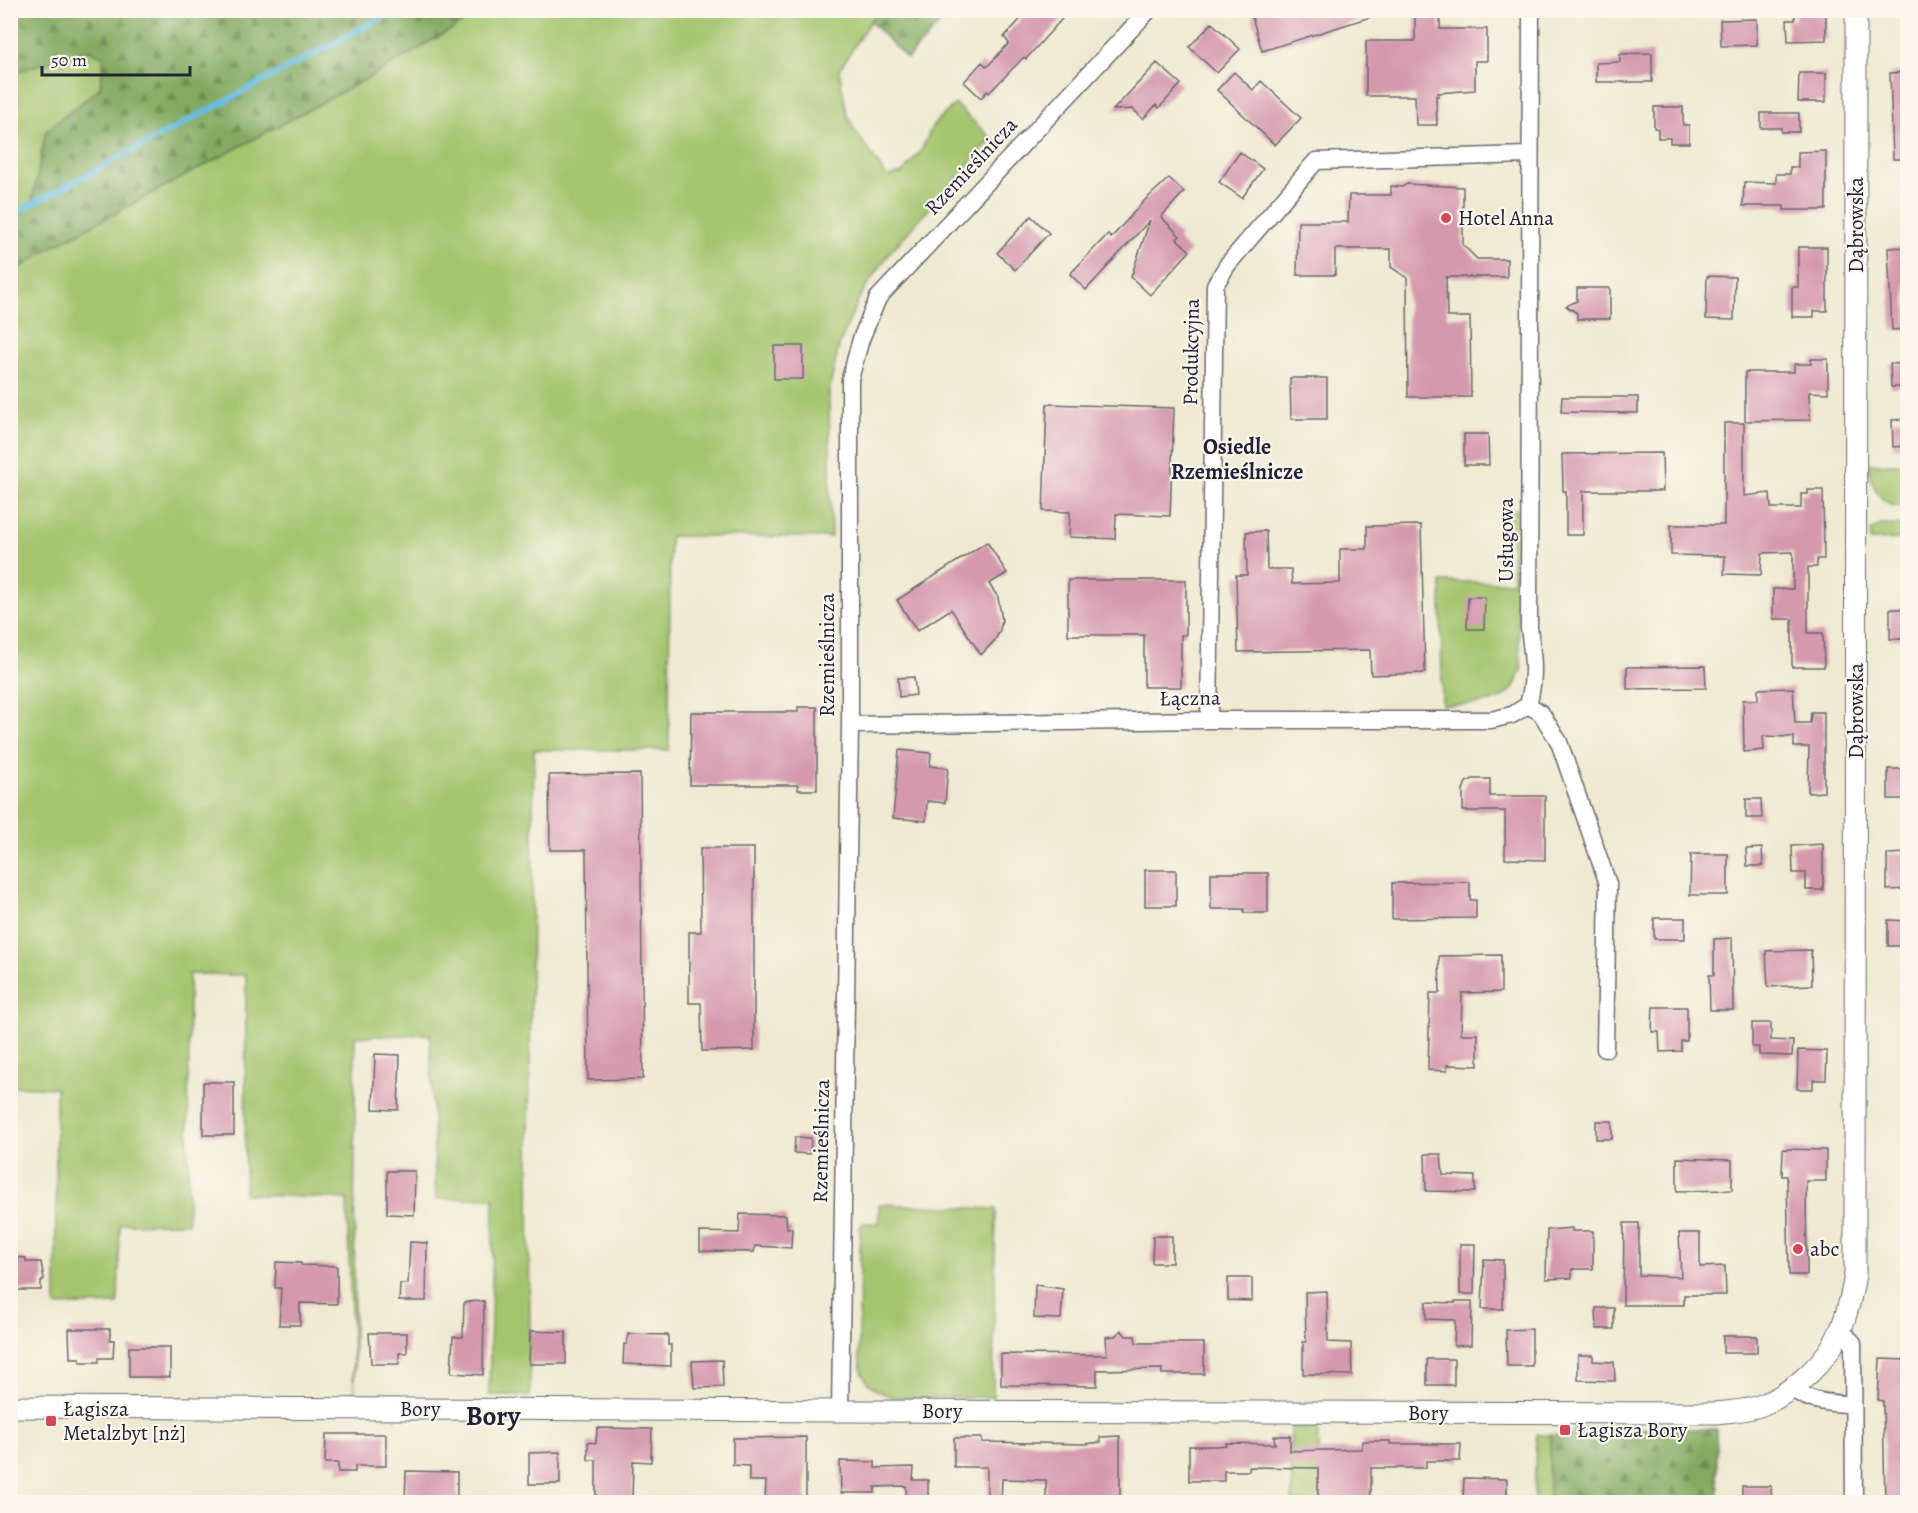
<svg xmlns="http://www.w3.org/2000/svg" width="1918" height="1513" font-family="Alegreya,serif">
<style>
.green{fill:#a4c56e;stroke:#637454;stroke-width:1.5}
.forest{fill:url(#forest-firs);stroke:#52664e;stroke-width:1.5}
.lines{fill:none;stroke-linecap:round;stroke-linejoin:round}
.stream{stroke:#61bcde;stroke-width:6}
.building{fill:#d599ae}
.minor-casing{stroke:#69686f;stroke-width:19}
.tertiary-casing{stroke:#69686f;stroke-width:23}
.minor{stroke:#fff;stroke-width:16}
.tertiary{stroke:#fff;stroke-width:21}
.poi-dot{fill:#d1495b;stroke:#fbf7ec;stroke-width:2}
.labels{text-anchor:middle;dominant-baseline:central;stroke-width:4.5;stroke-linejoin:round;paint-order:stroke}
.street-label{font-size:21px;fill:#22223b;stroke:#fbf7ec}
.poi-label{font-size:21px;fill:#22223b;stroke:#fbf7ec;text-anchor:start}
.neighbourhood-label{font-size:22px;font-weight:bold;fill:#22223b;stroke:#fbf7ec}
.district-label{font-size:27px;font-weight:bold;fill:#22223b;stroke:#fbf7ec}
</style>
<defs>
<pattern id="forest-firs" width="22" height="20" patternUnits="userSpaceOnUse" patternTransform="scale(1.5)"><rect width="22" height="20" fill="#83aa61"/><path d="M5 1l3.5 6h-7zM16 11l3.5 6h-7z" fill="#6b8a51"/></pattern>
</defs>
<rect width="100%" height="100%" fill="#fbf7ec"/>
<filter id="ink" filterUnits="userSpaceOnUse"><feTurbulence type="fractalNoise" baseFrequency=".0167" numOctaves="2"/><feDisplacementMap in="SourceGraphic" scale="12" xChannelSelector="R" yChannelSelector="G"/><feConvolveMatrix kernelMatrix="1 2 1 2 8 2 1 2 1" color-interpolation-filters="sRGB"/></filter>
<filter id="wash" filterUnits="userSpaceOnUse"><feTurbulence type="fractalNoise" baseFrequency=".008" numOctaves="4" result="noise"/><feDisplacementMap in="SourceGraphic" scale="24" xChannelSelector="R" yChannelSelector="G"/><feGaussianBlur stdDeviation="1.35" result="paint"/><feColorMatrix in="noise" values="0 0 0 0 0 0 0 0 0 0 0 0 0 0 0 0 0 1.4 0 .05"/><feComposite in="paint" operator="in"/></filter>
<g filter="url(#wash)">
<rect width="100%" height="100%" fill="#eee9d0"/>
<path class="green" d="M482,11H880L870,21L839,70L847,114L854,129L887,177L902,173L921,151L933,125L955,104L992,139L890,252L859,298L839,345L829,391L831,537L670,536L669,750H534L529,1142L530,1396L489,1395L494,1198L436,1199L430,1034L355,1037L354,1392L347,1199L245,1194L246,975L189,974L188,1223L120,1224L118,1304L56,1306V1088L11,1086V274L50,248L377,73Z
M89,50L104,56L100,88L46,131L32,203L11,224V73Z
M1868,464H1907V506C1903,506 1897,507 1892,505C1877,499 1869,479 1868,464Z
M1510,510H1518V629L1522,672L1519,674C1512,709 1470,704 1442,705L1441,582H1513Z
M1881,525L1907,526V539L1870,540L1871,531Z
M879,1204L996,1209L993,1397L894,1398L878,1391L867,1382L862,1372L859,1358L860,1227L864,1223H879Z
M1291,1427H1318L1319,1502H1292Z
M1536,1435H1550L1549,1498L1551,1502H1534Z"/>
<path class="forest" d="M11,10H482V11L377,73L50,248L11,274V224L32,203L46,131L100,88L104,57L89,50L11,73Z
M880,11V10L952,11L907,59L870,21Z
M1574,1428L1716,1429L1718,1502H1551L1549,1498L1550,1435H1573Z"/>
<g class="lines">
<path class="stream" d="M10,216L396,10"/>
</g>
<g id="blocks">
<path class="building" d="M1029,10H1070L1026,59L1024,57L989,93L987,91L981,98L964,82L982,62L987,67L1009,43L1004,37Z
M1250,10H1379L1380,14L1262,51Z
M1415,10H1440V29H1487V61H1475V90L1438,93V96H1436L1437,125H1416L1415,96H1366V41H1415Z
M1795,10H1826V40L1788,41L1787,20H1795Z
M1757,19V45L1721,46L1720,20Z
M1212,23L1240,49L1217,73L1189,47Z
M1652,53V82H1596V63L1620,62V54Z
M1157,63L1181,84L1159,108L1156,105L1143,119L1133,109L1113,110Z
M1234,72L1253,90L1261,81L1301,118L1275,145L1217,90Z
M1908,72V159H1893L1890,73Z
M1799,73H1826V102H1798Z
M1654,107H1683V125H1689V143H1670V138H1658V129L1654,128Z
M1761,113H1799V132H1781V128H1761Z
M1826,151V210H1784V206H1743L1744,182L1776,183V174H1790V167H1798V152Z
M1240,152L1263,169L1242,198L1219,182Z
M1169,178L1184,192L1161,217L1180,236L1177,239L1190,251L1150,295L1131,277L1150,220L1086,290L1070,274L1108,234L1111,238L1144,201Z
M1407,184L1463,187V245L1477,259H1507V277H1446L1447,317H1470L1471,397H1408L1407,278L1391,267V249H1335V275H1297L1298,222H1348L1349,195H1391V186L1402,187Z
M1031,216L1049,233L1015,270L997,253Z
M1798,247H1827V311H1814V317H1792V287H1798Z
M1908,247V276H1905L1908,329L1892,330L1888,248Z
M1707,276L1735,277L1734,320L1706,319Z
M1577,288H1610V319H1577V313L1566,306L1577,301Z
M774,346H803V379H774Z
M1811,359H1828V393L1809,392L1810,420L1745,421V372H1794V364H1811Z
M1905,363L1906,370H1908V387H1891L1890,364Z
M1290,378H1327V419H1291Z
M1562,397H1638V413L1561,412Z
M1047,404L1174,408L1170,516L1116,514L1115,539L1069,537L1070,512L1043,511Z
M1908,419V446L1893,447L1892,420Z
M1724,423H1744V496L1770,493L1771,508H1801V494H1808V490H1823L1824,559H1817V567H1808V633H1823L1824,667H1792V619H1773V589H1793V552L1762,553L1761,575L1724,574L1725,556L1671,555V525H1724Z
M1464,434H1488L1489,465H1464Z
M1662,453L1663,491H1583V535H1566V491H1563L1562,454Z
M1421,525L1425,673L1371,675L1370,650L1238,652L1236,575H1247L1246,532L1266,531L1267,569H1291L1292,584L1340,583V549H1367V526Z
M987,542L1007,573L989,584L998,597L1002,620L1000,630L995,640L981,655L951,609L917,631L897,600Z
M1068,580H1186V635H1181V687H1144V635H1068Z
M1468,597H1485L1484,629H1467Z
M1890,609H1908V639H1890Z
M1705,666L1706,688L1627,689V667Z
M914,677L916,695L899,697L898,678Z
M1793,688L1795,723H1810L1811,712H1824V792L1808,793L1809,747H1794V737L1763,736L1764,750L1744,752L1743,700H1758V689Z
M798,707H817V790H798V785H690L691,712H798Z
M899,750L931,753L930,766L948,768L945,803L927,801L926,821L893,818Z
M1888,769H1908V799H1888Z
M640,774L643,1079L588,1080L586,850H550L549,775Z
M1473,779H1490V796H1545V860L1505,859V811H1463V790L1466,782Z
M1746,799H1761L1762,818H1746Z
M1823,844V890H1806V873H1793L1792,846Z
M700,848H754V1050L702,1051L701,1003H689V932H701Z
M1762,848L1763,866H1747L1746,849Z
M1908,853V889L1887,890V854Z
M1691,854H1728V895H1690Z
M1145,870H1176V906H1145Z
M1211,873H1268V913H1244V909H1211Z
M1470,882V900H1476V918L1392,919V883Z
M1654,918H1685V939H1654Z
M1888,920L1908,921V946H1888Z
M1732,938L1733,1010H1710L1709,975H1714V939Z
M1811,950L1812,985L1768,987L1766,951Z
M1501,955V992L1462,993L1461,1034H1478V1066L1447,1065V1071L1428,1070L1430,993H1440L1439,956Z
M1653,1007H1687V1041H1681V1051L1660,1052L1659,1032H1652Z
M1752,1023H1771V1040L1793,1041L1792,1056L1759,1055V1047H1752Z
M1798,1050L1827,1051L1826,1080H1813V1089H1797Z
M375,1054L400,1055L398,1110L373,1109Z
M203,1082H234V1135H203Z
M1596,1121H1612V1139H1596Z
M795,1137L811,1138L810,1154L794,1153Z
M1783,1149L1826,1150V1181H1806L1807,1275H1789L1787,1176H1782Z
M1425,1154H1441L1443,1175L1475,1176V1192L1426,1191Z
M1677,1158L1732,1160V1190L1677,1191Z
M387,1171H415L414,1215L387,1214Z
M740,1214L786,1215L787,1228H792L791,1248L755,1246L754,1252L700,1251V1232L739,1233Z
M1624,1223H1639V1275L1681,1277L1679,1233H1700V1267L1725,1266L1726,1295H1684V1305H1623Z
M1572,1228V1231H1593V1269H1572V1278L1546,1279L1547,1230Z
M1153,1236H1172V1263H1152Z
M410,1242L427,1243L426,1301H399L400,1284H408Z
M1460,1244H1475L1474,1294H1460Z
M10,1257L26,1258V1262H41L44,1279L41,1282V1290H10Z
M1484,1259L1503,1260V1309H1482Z
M276,1262L301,1263V1265L337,1266V1304L300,1303V1325H279L281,1288H275Z
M1228,1278H1252V1301L1228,1300Z
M1035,1285L1063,1289L1061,1319L1034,1318Z
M1327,1291L1328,1342L1351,1343L1352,1375L1303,1374V1342H1306L1305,1292Z
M484,1301L483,1375L451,1373L453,1337H463L464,1302Z
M1455,1301H1472L1471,1345L1454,1346L1455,1320L1426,1319V1302L1455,1303Z
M1596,1308H1614V1329H1597Z
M69,1329H110V1340H114L113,1358H99V1362H80V1358H70Z
M1532,1329V1366H1507L1506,1330Z
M1121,1330L1126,1336H1135L1136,1343H1204V1374H1162V1369L1097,1370V1386L1001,1385V1354L1107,1355L1106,1337L1115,1336Z
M530,1331L566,1332V1364H529Z
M369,1333H407V1353H399V1364H371Z
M628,1334L668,1335V1345H671V1366L623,1364L624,1344H627Z
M1723,1336H1757V1353H1723Z
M129,1347H170V1377H129Z
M1578,1355H1593V1361L1614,1362L1615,1381L1578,1380Z
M1427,1359H1454V1385H1427Z
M1880,1359L1908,1360V1503H1885L1883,1401L1878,1400Z
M722,1360L723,1387L694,1388L692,1361Z
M597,1428L652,1429L651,1462L633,1461L632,1503H596V1460H588V1442L596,1443Z
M326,1434H386V1466H355V1472H338V1463H325Z
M1120,1436V1503H1101V1501L1085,1499L1046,1500V1480L1002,1479L1001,1503H987V1467H954V1438H982V1442L1085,1444L1101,1442L1100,1437Z
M1274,1436H1290V1451L1362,1449V1441H1390V1444H1461L1460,1461H1426V1468H1371V1503H1318V1468L1249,1467V1471H1224V1481H1189V1446H1217L1226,1445V1443L1275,1444Z
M806,1437V1503H765L766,1481H749V1466L733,1465V1438Z
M560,1452V1484H529V1453Z
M840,1461L875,1462V1468L914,1467L913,1480H928V1503H907L906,1486L875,1487V1493H841Z
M406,1471L457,1472V1503L405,1502Z
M1464,1478L1507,1479V1503H1463Z
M1742,1486H1771L1772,1503H1742Z"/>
</g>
</g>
<g filter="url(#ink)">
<use href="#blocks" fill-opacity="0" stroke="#69686f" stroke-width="1.5"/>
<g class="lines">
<g class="minor-casing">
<path id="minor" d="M1531,10L1529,628C1533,657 1536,676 1528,705L1541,713L1559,742L1608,884L1605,1049
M1209,720L1215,285L1228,264L1316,161L1529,155
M850,725L1209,720H1491L1512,715L1528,705
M1841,1330L1853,1343L1854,1502
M1792,1388C1807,1402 1832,1404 1853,1404
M840,1411L850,725V379L861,339L878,298L1149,10"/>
</g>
<g class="tertiary-casing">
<path id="tertiary" d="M10,1407L840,1411L1716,1413C1731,1411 1748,1411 1762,1405C1794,1392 1828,1361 1841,1329C1848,1311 1852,1293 1855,1275L1856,10"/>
</g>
<use href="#minor" class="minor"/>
<use href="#tertiary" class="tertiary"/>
</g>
</g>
<g class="poi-dot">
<circle cx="1446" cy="218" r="6"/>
<circle cx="1798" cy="1249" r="6"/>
<rect x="45" y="1415" width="12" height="12" rx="3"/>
<rect x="1559" y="1424" width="12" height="12" rx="3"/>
</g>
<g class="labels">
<g class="street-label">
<text transform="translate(971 166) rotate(-47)">Rzemieślnicza</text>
<text transform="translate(1856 225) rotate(-90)">Dąbrowska</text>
<text transform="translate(1191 352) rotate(-89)">Produkcyjna</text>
<text transform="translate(1506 540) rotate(-90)">Usługowa</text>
<text transform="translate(827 655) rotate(-90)">Rzemieślnicza</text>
<text transform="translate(1190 698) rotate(-1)">Łączna</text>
<text transform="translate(1856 711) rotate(-90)">Dąbrowska</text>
<text transform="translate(821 1141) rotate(-89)">Rzemieślnicza</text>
<text x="420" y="1409">Bory</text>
<text x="942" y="1411">Bory</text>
<text x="1428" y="1413">Bory</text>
</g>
<g class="poi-label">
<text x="1458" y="218">Hotel Anna</text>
<text x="1810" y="1249">abc</text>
<text x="63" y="1409">Łagisza<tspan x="63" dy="24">Metalzbyt [nż]</tspan></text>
<text x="1577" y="1430">Łagisza Bory</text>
</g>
<g class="neighbourhood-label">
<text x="1237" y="447">Osiedle<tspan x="1237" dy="25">Rzemieślnicze</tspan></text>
</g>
<g class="district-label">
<text x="493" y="1416">Bory</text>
</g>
</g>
<rect width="1918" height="1513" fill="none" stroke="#fbf7ec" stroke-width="36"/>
<path d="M42 66v9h148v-9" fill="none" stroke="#22223b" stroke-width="3"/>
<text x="51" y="66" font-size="18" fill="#22223b" stroke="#fbf7ec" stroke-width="4.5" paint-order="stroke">50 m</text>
</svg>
